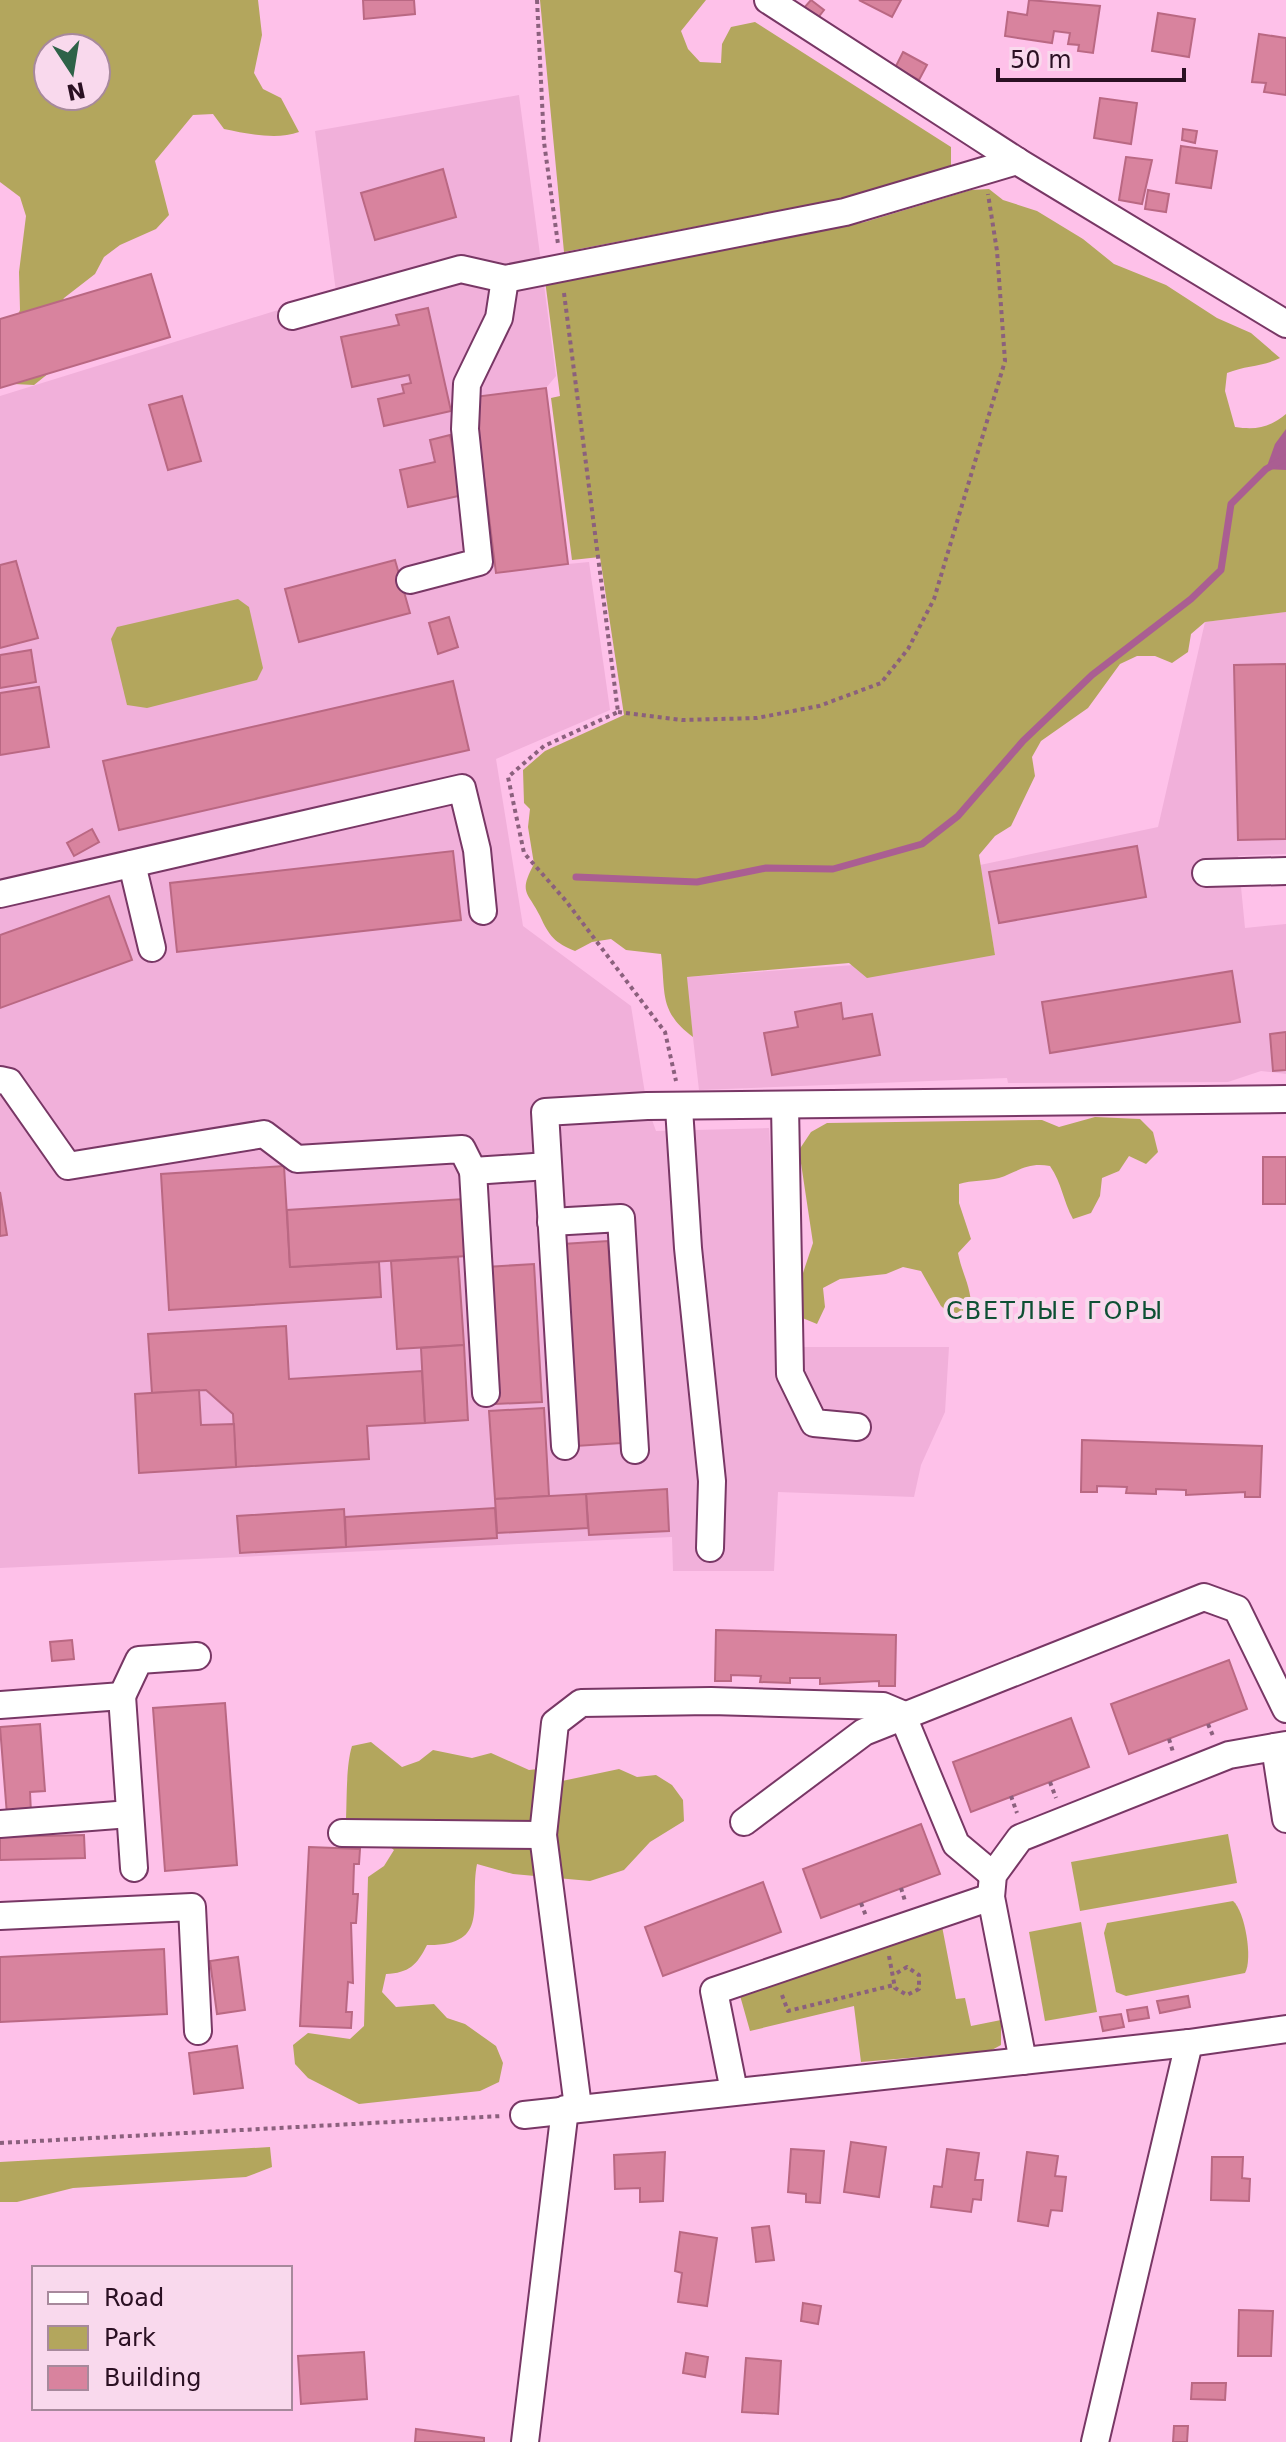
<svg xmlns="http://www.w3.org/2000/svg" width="1286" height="2442" font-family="'DejaVu Sans',sans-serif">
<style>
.built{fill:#f1b0da}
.green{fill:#b3a65d;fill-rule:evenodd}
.water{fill:#aa5e92}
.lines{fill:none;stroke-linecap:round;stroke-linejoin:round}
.stream{stroke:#aa5e92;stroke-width:7}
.building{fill:#d8839e;stroke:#ba6883;stroke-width:2}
.minor-casing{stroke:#783765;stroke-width:30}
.path{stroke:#8b607d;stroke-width:4;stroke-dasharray:4 4;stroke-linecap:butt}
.minor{stroke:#fff;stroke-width:26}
.labels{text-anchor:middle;stroke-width:8;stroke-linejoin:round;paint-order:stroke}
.quarter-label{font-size:24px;letter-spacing:2px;fill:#0e5034;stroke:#f9d9ed}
</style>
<rect width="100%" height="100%" fill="#fec1e9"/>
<g class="built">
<polygon points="519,95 556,376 546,388 568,564 589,562 610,710 496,759 523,926 631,1006 647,1106 656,1131 769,1128 780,1347 949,1347 945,1412 921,1465 914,1497 778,1492 774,1571 673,1571 672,1537 0,1568 0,396 336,292 315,131"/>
<polygon points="1286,612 1286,854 1238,856 1245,928 1286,924 1286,1074 1261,1071 1228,1082 1008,1083 1007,1078 699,1090 686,977 995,955 980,865 1158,827 1205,622"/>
</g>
<g class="green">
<path d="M0,0h258l4,35 -8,38 9,16 18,9 18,34c-22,8 -51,2 -75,-3l-11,-15 -20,1 -38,46 14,54 -13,14 -36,16 -16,12 -9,17 -31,24 -10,17 -5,58 -15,12 -20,-1 -2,-56 8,-18 -1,-38 7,-56 -6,-19 -20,-15zM48,48h48v48h-48z"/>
<polygon points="540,0 706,0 681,31 688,49 700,62 721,63 722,44 731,27 755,22 951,147 951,165 936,175 870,193 564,252"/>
<path d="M989,189l14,11 34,11 46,28 31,25 52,21 51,33 34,15 29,25c-18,9 -34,7 -53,15l-2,18 10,36c21,3 34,1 51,-13v198l-81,10 -14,12 -3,18 -16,11 -17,-7h-18l-17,8 -32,44 -47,33 -9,16 3,19 -24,50 -16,10 -16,19 16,100 -128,23 -18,-15 -162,14 6,60c-35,-26 -27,-45 -32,-83l-35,-4 -15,-11 -19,3 -17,9c-20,-8 -26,-15 -35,-35 -12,-25 -22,-22 -6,-52l-6,-37 2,-18 -6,-6 -1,-33 22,-19 79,-36 -24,-158 -28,3 -21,-162 9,-2 -15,-116 320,-58 106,-32z"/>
<polygon points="238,599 249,607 263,668 257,680 147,708 127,705 111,639 117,627"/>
<path d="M1095,1117l45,2 13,13 5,20 -12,12 -17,-8 -10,15 -17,7 -2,18 -9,17 -18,6c-10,-18 -11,-36 -23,-53 -22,-4 -31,5 -51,12 -13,3 -27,2 -40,6v19l12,36 -13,14c4,21 14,35 13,56l-15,10 -15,-13 -20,-35 -18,-4 -17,7 -46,5 -17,9 2,19 -8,17 -17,-7 1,-38 12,-36 -14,-93 12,-18 16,-9 215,-3 17,7z"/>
<path d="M371,1742l31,25 17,-6 14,-11 39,8 19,-5 38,17 18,-2 15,13 57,-12 18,8 19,-2 16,10 11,15 1,21 -34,21 -26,28 -34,11 -77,-7 -36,-10c-8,41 14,82 -50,81 -10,20 -18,28 -41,29l-4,18 14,15 38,-3 13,14 18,6 31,22 7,17 -4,19 -19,9 -121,13 -51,-26 -13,-14 -2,-19 15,-12 42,6 14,-13 4,-149 16,-11 10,-16 -30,-23 -18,-7c1,-22 0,-55 6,-74z"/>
<polygon points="1228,1834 1237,1883 1080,1911 1071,1862"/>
<path d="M1233,1901c12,10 20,58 12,72l-119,23 -10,-4 -12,-59 3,-10z"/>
<polygon points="941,1921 956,1999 965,1998 971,2026 1001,2020 1001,2045 990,2051 861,2062 854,2006 750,2031 739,1992"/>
<polygon points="1081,1922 1097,2012 1045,2021 1029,1932"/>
<polygon points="270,2147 272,2167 246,2177 73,2188 17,2202 0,2202 0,2162"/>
</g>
<polygon class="water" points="1286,429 1286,470 1266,469 1275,444"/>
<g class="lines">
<polyline class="stream" points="576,877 697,882 766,868 833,869 922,844 958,816 1023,741 1092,675 1191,599 1221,570 1231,504 1266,469 1286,458"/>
</g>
<g class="building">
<polygon points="363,0 414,0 415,14 364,19"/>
<polygon points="811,0 824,10 817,19 803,9"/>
<polygon points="859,0 901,0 892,17"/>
<polygon points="1029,0 1100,6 1093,53 1078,51 1079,45 1068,44 1070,33 1054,31 1052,43 1005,36 1008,12 1027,15"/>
<polygon points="1158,13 1195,19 1189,57 1152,51"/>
<polygon points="1259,34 1286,38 1286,95 1264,92 1266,83 1252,82"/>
<polygon points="903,52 927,65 919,80 895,68"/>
<polygon points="1100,98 1137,103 1131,144 1094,138"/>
<polygon points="1183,129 1197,131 1195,143 1182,140"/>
<polygon points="1181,146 1217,151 1211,188 1176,183"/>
<polygon points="1126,157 1152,160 1142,204 1119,200"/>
<polygon points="443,169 456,217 375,240 361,193"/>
<polygon points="1148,190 1169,194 1166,212 1145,209"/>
<polygon points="151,274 170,337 0,388 0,319"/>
<polygon points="428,308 451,411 384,426 378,399 404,393 402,385 411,383 409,375 352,387 341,337 399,325 396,315"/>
<polygon points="546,388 568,564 496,573 474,397"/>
<polygon points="182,396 201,461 168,470 149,405"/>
<polygon points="450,435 463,495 408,507 400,470 435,462 430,440"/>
<polygon points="395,560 410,613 299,642 285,589"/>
<polygon points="16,561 38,638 0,648 0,565"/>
<polygon points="449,617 458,647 438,654 429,623"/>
<polygon points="31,650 36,682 0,688 0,655"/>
<polygon points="1286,664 1286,839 1238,840 1234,665"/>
<polygon points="453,681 469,750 119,830 103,761"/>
<polygon points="39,687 49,747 0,755 0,693"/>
<polygon points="92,829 99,842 74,856 67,843"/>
<polygon points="1137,846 1146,897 999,923 989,872"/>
<polygon points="453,851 461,920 177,952 170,883"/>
<polygon points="109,896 132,960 0,1008 0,935"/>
<polygon points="1232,971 1240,1022 1050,1053 1042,1002"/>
<polygon points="841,1003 843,1019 872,1014 880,1055 772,1075 764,1033 798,1027 795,1012"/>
<polygon points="1286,1032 1286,1070 1273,1071 1270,1034"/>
<rect x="1263" y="1157" width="23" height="47"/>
<polygon points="284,1166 290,1267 379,1262 381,1297 169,1310 161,1174"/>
<polygon points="0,1192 7,1235 0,1236"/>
<polygon points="464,1199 467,1256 290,1267 287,1210"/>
<polygon points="608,1241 621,1443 576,1446 563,1244"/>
<polygon points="458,1257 464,1345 397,1349 391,1261"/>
<polygon points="534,1264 542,1402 495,1404 486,1267"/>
<polygon points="286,1326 289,1379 422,1371 425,1423 367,1426 369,1459 236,1467 233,1414 206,1390 152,1393 148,1334"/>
<polygon points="464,1345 468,1420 425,1423 421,1348"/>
<polygon points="199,1390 201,1425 234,1424 236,1467 139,1473 135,1394"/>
<polygon points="544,1408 549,1496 495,1499 489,1411"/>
<polygon points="1082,1440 1262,1446 1260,1497 1245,1497 1245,1492 1186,1495 1186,1490 1156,1489 1156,1494 1126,1493 1127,1487 1097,1486 1097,1492 1081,1492"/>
<polygon points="667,1489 669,1531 589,1535 586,1494"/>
<polygon points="586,1494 588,1528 497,1533 495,1499"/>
<polygon points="495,1508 497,1538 346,1547 345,1517"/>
<polygon points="344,1509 346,1547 240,1553 237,1516"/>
<polygon points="716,1630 896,1635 895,1686 879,1686 879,1681 820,1684 820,1678 790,1678 790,1683 760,1682 761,1676 731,1675 731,1681 715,1681"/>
<polygon points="72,1640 74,1659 52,1661 50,1642"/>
<polygon points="1229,1660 1247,1709 1129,1754 1111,1704"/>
<polygon points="225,1703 237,1865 165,1871 153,1708"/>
<polygon points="1071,1718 1089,1767 971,1812 953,1762"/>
<polygon points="40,1724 45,1791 30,1792 31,1813 7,1815 0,1727"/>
<polygon points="921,1824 940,1874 821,1918 803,1869"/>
<polygon points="84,1835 85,1858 0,1860 0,1837"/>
<polygon points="309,1847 360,1849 359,1864 354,1864 353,1894 358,1894 356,1923 351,1923 353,1983 348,1982 346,2012 352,2012 351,2028 300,2026"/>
<polygon points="763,1882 781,1932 663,1976 645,1927"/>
<polygon points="164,1949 167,2014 0,2022 0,1957"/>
<polygon points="238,1957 245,2010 217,2014 210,1961"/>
<polygon points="1188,1996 1190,2007 1160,2013 1157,2001"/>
<polygon points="1147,2007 1149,2018 1129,2021 1127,2010"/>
<polygon points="1121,2014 1124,2027 1103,2031 1100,2017"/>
<polygon points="237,2046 243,2088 194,2094 189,2053"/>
<polygon points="851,2142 886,2147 879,2197 844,2192"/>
<polygon points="791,2149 824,2151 820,2203 806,2202 806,2194 788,2192"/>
<polygon points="947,2149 979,2153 975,2180 983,2180 981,2200 973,2199 971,2212 931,2207 934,2186 942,2187"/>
<polygon points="665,2152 663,2201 640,2202 640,2188 615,2189 614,2155"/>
<polygon points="1027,2152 1058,2156 1055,2176 1066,2177 1062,2211 1051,2210 1048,2226 1018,2221"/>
<polygon points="1212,2157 1243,2157 1242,2178 1250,2179 1249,2201 1211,2200"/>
<polygon points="769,2226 774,2260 756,2262 752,2228"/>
<polygon points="680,2232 717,2238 707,2306 678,2302 682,2273 675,2271"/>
<polygon points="803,2303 821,2306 818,2324 801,2321"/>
<polygon points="1239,2310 1273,2311 1271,2356 1238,2356"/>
<polygon points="364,2352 367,2399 301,2404 298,2356"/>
<polygon points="686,2353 708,2357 705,2377 683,2373"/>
<polygon points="746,2358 781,2361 778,2414 742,2412"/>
<polygon points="1192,2383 1226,2383 1225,2400 1191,2399"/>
<polygon points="1174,2426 1188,2426 1187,2442 1173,2442"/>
<polygon points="416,2429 484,2438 484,2442 415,2442"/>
</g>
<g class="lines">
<g class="minor-casing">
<g id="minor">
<polyline points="768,0 1017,161 1286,324"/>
<polyline points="292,316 461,269 505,279 845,212 1017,161"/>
<polyline points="410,580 479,562 465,429 467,384 499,318 505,279"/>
<polyline points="132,864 152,948"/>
<polyline points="1206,873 1286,871"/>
<polyline points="0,894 462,788 477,850 483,911"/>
<polyline points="0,1080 9,1082 68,1166 264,1134 297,1159 462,1149 473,1171 548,1166"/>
<polyline points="785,1106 790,1374 814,1423 857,1427"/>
<polyline points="679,1108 688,1248 712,1481 710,1548"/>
<polyline points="473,1171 486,1393"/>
<polyline points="551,1222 621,1218 635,1450"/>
<polyline points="565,1446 545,1112 647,1106 1286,1099"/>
<polyline points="122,1696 139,1660 197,1656"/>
<polyline points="0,1705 122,1696 134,1868"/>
<polyline points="1275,1747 1286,1819"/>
<polyline points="744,1822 864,1732 1204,1597 1237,1609 1286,1709"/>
<polyline points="0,1824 130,1814"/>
<polyline points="342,1833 543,1835"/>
<polyline points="0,1916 192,1907 198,2031"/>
<polyline points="1023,2061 991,1897 993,1875 1020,1838 1229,1755 1286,1745"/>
<polyline points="734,2091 714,1991 991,1897"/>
<polyline points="578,2107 543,1835 555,1723 581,1703 711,1701 883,1706 902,1714 956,1844 993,1875"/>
<polyline points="524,2115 1189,2043 1286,2029"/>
<polyline points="525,2442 565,2109"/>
<polyline points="1095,2442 1189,2043"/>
</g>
</g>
<g class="path">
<polyline points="537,0 544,142 558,244"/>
<polyline points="564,293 618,712 544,746 508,777 524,853 566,901 665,1032 676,1081"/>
<polyline points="618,712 682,720 757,718 819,706 881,683 908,649 934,599 1005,361 997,251 988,194"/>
<polyline points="1208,1724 1213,1736"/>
<polyline points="1169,1739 1173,1752"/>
<polyline points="1050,1782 1056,1798"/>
<polyline points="1011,1796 1017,1813"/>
<polyline points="901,1888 905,1901"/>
<polyline points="861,1903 866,1916"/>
<polyline points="889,1956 895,1988 907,1995 919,1989 919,1975 907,1967 895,1974"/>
<polyline points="782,1995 788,2011 894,1985"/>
<polyline points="0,2143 502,2116"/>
</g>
<use href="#minor" class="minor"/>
</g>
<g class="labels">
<g class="quarter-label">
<text x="1055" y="1319">СВЕТЛЫЕ ГОРЫ</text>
</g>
</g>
<rect x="32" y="2266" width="260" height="144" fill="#f9d9ed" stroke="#a7899c" stroke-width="2"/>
<rect x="48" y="2292" width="40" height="12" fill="#ffffff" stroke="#a7899c" stroke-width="2"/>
<text x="104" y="2306" font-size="24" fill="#2b1023">Road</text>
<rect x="48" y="2326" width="40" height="24" fill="#b3a65d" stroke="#a7899c" stroke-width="2"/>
<text x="104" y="2346" font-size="24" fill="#2b1023">Park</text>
<rect x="48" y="2366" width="40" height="24" fill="#d8839e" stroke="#a7899c" stroke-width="2"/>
<text x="104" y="2386" font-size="24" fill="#2b1023">Building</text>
<g transform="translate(72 72) rotate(168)"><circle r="38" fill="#f9d9ed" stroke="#a7899c" stroke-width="2"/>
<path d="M0-6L14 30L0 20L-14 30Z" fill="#2e6248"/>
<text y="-12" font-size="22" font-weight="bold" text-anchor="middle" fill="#2b1023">N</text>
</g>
<path d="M998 68v12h186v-12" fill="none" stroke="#2b1023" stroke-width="4"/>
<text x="1010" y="68" font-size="24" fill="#2b1023" stroke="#f9d9ed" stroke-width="6" paint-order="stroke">50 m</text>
</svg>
